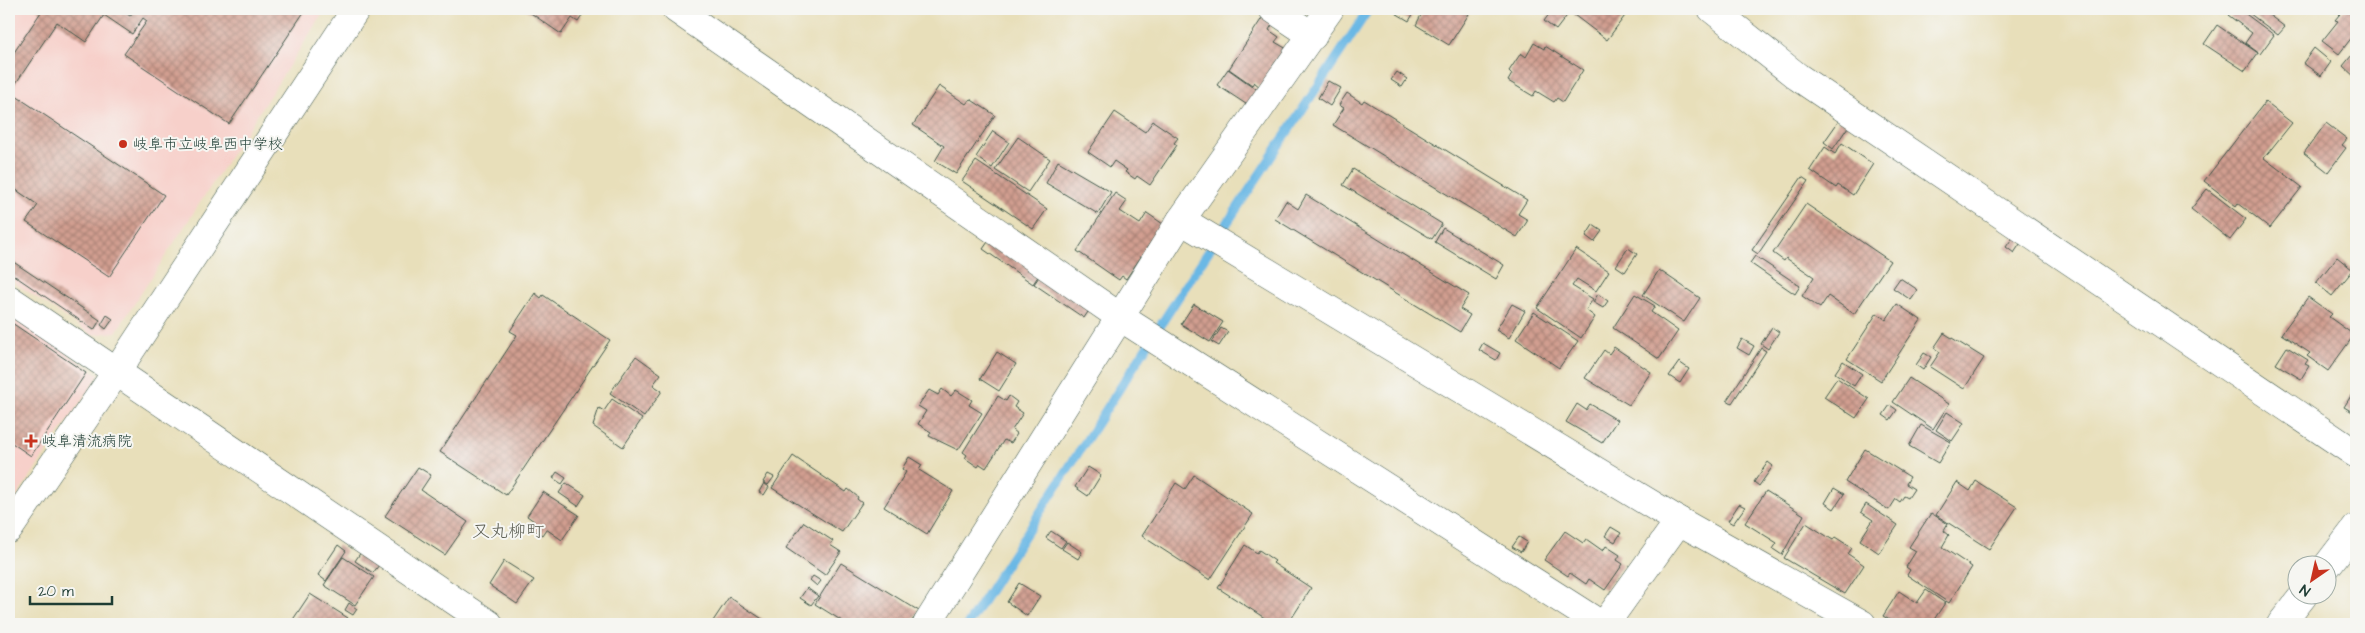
<svg xmlns="http://www.w3.org/2000/svg" width="2365" height="633" font-family="'Architects Daughter','Klee One',sans-serif">
<style>
.built{fill:#f7d0ca}
.lines{fill:none;stroke-linecap:round;stroke-linejoin:round}
.stream{stroke:#6bb8e5;stroke-width:9}
.building{fill:url(#building-cross-hatch)}
.minor-casing{stroke:#3d5548;stroke-width:29}
.minor{stroke:#fff;stroke-width:28}
.poi-dot{fill:#c8321e;stroke:#f6f6f2;stroke-width:2}
.labels{text-anchor:middle;stroke-width:4;stroke-linejoin:round;paint-order:stroke}
.poi-label{font-size:15px;fill:#1f3d34;stroke:#f6f6f2;text-anchor:start}
.quarter-label{font-size:18px;fill:#5d5f54;stroke:#f6f6f2}
</style>
<defs>
<pattern id="building-cross-hatch" width="8" height="8" patternUnits="userSpaceOnUse" patternTransform="scale(1.25)"><rect width="8" height="8" fill="#d19e90"/><path d="M0 0l8 8M0 8l8-8" fill="none" stroke="#a98276"/></pattern>
</defs>
<rect width="100%" height="100%" fill="#f6f6f2"/>
<filter id="ink" filterUnits="userSpaceOnUse"><feTurbulence type="fractalNoise" baseFrequency=".02" numOctaves="2"/><feDisplacementMap in="SourceGraphic" scale="10" xChannelSelector="R" yChannelSelector="G"/><feConvolveMatrix kernelMatrix="1 2 1 2 8 2 1 2 1" color-interpolation-filters="sRGB"/></filter>
<filter id="wash" filterUnits="userSpaceOnUse"><feTurbulence type="fractalNoise" baseFrequency=".0096" numOctaves="4" result="noise"/><feDisplacementMap in="SourceGraphic" scale="20" xChannelSelector="R" yChannelSelector="G"/><feGaussianBlur stdDeviation="1.12" result="paint"/><feColorMatrix in="noise" values="0 0 0 0 0 0 0 0 0 0 0 0 0 0 0 0 0 1.4 0 .05"/><feComposite in="paint" operator="in"/></filter>
<g filter="url(#wash)">
<rect width="100%" height="100%" fill="#e8dfba"/>
<g class="built">
<polygon points="9,9 326,9 116,332 92,335 9,279"/>
<polygon points="9,313 99,375 9,508"/>
</g>
<g class="lines">
<polyline class="stream" points="968,624 1185,287 1369,9"/>
</g>
<g id="blocks">
<g class="building">
<polygon points="36,9 119,9 130,16 135,9 306,9 229,124 124,54 147,21 143,18 132,34 104,15 86,42 57,22 10,92 164,195 109,277 26,222 38,205 9,185 9,60 41,12"/>
<polygon points="525,9 577,9 576,11 582,16 578,22 572,18 561,34"/>
<polygon points="1389,9 1461,9 1469,14 1449,45 1416,25 1421,15 1415,11 1409,21"/>
<polygon points="1553,9 1563,9 1569,13 1556,30 1544,21"/>
<polygon points="1579,9 1630,9 1607,40 1574,15"/>
<polygon points="2233,9 2239,9 2274,35 2260,54 2245,43 2252,33 2228,15"/>
<polygon points="2246,9 2261,9 2285,27 2278,35 2245,10"/>
<polygon points="2344,9 2356,9 2356,32 2339,54 2322,41 2338,21 2335,20"/>
<polygon points="1266,12 1276,18 1269,30 1279,37 1275,42 1287,49 1261,88 1254,82 1252,85 1229,69"/>
<polygon points="2217,25 2258,53 2245,71 2204,44"/>
<polygon points="1534,43 1544,49 1545,46 1583,70 1563,102 1557,98 1554,102 1536,91 1533,96 1508,81 1512,74 1509,71 1521,53 1526,57"/>
<polygon points="2314,48 2331,62 2321,76 2303,63"/>
<polygon points="2356,50 2356,78 2343,66"/>
<polygon points="1228,69 1259,91 1249,106 1217,85"/>
<polygon points="1397,72 1407,79 1402,87 1391,80"/>
<polygon points="1328,81 1341,88 1330,106 1318,98"/>
<polygon points="939,86 966,104 970,99 995,115 956,174 935,161 944,146 913,125"/>
<polygon points="1347,93 1362,103 1364,100 1527,200 1518,214 1528,220 1517,237 1333,125 1344,108 1339,105"/>
<polygon points="2265,102 2292,123 2264,158 2302,187 2270,228 2238,203 2236,206 2204,181"/>
<polygon points="1115,112 1145,132 1153,121 1178,138 1174,143 1177,145 1150,185 1137,176 1135,179 1125,172 1127,170 1114,161 1110,167 1088,152"/>
<polygon points="1843,115 1852,121 1833,149 1824,142"/>
<polygon points="2326,123 2347,139 2342,145 2346,148 2328,172 2304,153"/>
<polygon points="993,131 1009,142 992,168 976,157"/>
<polygon points="1018,137 1050,159 1028,192 995,170"/>
<polygon points="1842,143 1873,164 1853,195 1838,185 1836,188 1810,170 1825,147 1835,154"/>
<polygon points="976,161 1047,209 1033,229 962,181"/>
<polygon points="1058,161 1111,192 1098,214 1046,183"/>
<polygon points="1353,169 1442,224 1432,239 1343,185"/>
<polygon points="1802,177 1808,181 1758,254 1752,250"/>
<polygon points="2207,189 2246,219 2230,240 2191,209"/>
<polygon points="1115,193 1127,201 1120,211 1140,224 1147,213 1163,224 1126,279 1122,276 1119,280 1077,251"/>
<polygon points="1306,195 1469,295 1460,309 1470,315 1460,332 1275,219 1286,201 1298,209"/>
<polygon points="1806,204 1890,261 1854,314 1828,296 1820,308 1802,296 1814,277 1786,258 1784,261 1773,253"/>
<polygon points="1593,225 1602,231 1594,242 1586,236"/>
<polygon points="1443,228 1504,265 1496,279 1435,242"/>
<polygon points="997,229 1047,263 1033,284 983,249"/>
<polygon points="2018,230 2026,235 2014,253 2006,247"/>
<polygon points="1628,248 1637,254 1625,272 1616,266"/>
<polygon points="1576,249 1609,271 1596,291 1577,279 1572,286 1593,299 1586,310 1595,317 1581,338 1537,308"/>
<polygon points="1755,256 1800,286 1795,294 1750,263"/>
<polygon points="2337,257 2353,270 2332,296 2316,283"/>
<polygon points="9,259 100,320 94,330 9,272"/>
<polygon points="1048,264 1097,298 1084,318 1034,284"/>
<polygon points="1659,270 1700,298 1684,322 1643,295"/>
<polygon points="1900,278 1918,290 1911,300 1893,288"/>
<polygon points="535,293 541,298 543,295 610,340 506,495 440,452 517,335 510,331"/>
<polygon points="1598,294 1608,301 1603,308 1593,302"/>
<polygon points="1635,294 1655,306 1651,312 1678,331 1659,359 1613,328"/>
<polygon points="2308,297 2332,314 2329,317 2354,335 2328,371 2307,356 2310,353 2281,334"/>
<polygon points="1194,304 1223,322 1210,342 1181,324"/>
<polygon points="1512,304 1525,311 1509,338 1496,330"/>
<polygon points="1897,304 1921,320 1881,381 1847,359 1877,313 1886,320"/>
<polygon points="1534,312 1578,341 1559,368 1516,339"/>
<polygon points="107,315 113,319 106,329 101,325"/>
<polygon points="9,321 86,373 31,456 9,441"/>
<polygon points="1772,327 1779,332 1768,349 1761,344"/>
<polygon points="1221,328 1228,332 1219,346 1212,342"/>
<polygon points="1944,333 1984,358 1964,389 1930,367 1940,352 1934,348"/>
<polygon points="1742,339 1754,346 1749,355 1737,348"/>
<polygon points="1483,343 1500,353 1496,360 1479,350"/>
<polygon points="1614,347 1651,372 1629,405 1585,378 1604,350 1609,354"/>
<polygon points="2287,347 2308,360 2305,364 2309,366 2301,379 2276,364"/>
<polygon points="1761,348 1766,351 1732,403 1727,400"/>
<polygon points="997,352 1016,364 999,391 980,379"/>
<polygon points="1924,353 1931,357 1923,370 1916,365"/>
<polygon points="636,356 661,374 653,385 662,391 644,417 610,393"/>
<polygon points="1843,361 1862,374 1854,386 1835,373"/>
<polygon points="1679,362 1689,369 1680,383 1669,376"/>
<polygon points="1837,378 1869,399 1856,418 1824,397"/>
<polygon points="1909,378 1949,404 1933,429 1893,402"/>
<polygon points="2356,388 2356,414 2344,407"/>
<polygon points="942,389 951,396 956,390 972,400 969,405 982,413 958,450 929,436 931,432 918,424 926,411 918,406 929,390 938,395"/>
<polygon points="998,396 1006,401 1009,396 1017,402 1014,407 1023,413 1012,430 1017,434 1011,443 1004,440 986,468 980,464 978,467 965,458 967,455 963,452"/>
<polygon points="612,399 642,419 623,447 593,426 599,408 604,411"/>
<polygon points="1577,404 1586,410 1590,404 1617,420 1602,443 1566,422"/>
<polygon points="1890,405 1897,410 1890,420 1883,415"/>
<polygon points="1947,412 1964,423 1952,441 1936,430"/>
<polygon points="1921,425 1951,442 1938,463 1909,446"/>
<polygon points="1865,449 1910,477 1906,484 1914,489 1908,498 1904,496 1900,502 1896,499 1889,510 1845,482"/>
<polygon points="793,456 846,492 848,489 858,497 857,499 862,503 842,532 772,488"/>
<polygon points="909,457 922,465 919,470 953,491 927,534 884,507 906,472 902,469"/>
<polygon points="1768,462 1773,466 1759,486 1754,482"/>
<polygon points="418,467 431,475 421,490 468,522 445,555 385,516"/>
<polygon points="1088,467 1101,475 1088,496 1075,487"/>
<polygon points="557,472 566,478 562,484 553,478"/>
<polygon points="768,474 774,477 768,485 763,482"/>
<polygon points="1194,475 1253,514 1210,580 1142,536 1176,483 1185,489"/>
<polygon points="1976,481 2017,507 1989,549 1936,515 1957,482 1970,491"/>
<polygon points="566,483 585,495 578,506 559,493"/>
<polygon points="764,483 769,487 764,495 759,492"/>
<polygon points="1834,488 1844,494 1834,509 1825,503"/>
<polygon points="1766,491 1804,515 1782,555 1773,549 1777,543 1745,523"/>
<polygon points="543,492 579,515 562,540 546,529 542,535 530,527 534,521 527,516"/>
<polygon points="1739,504 1745,507 1733,524 1728,521"/>
<polygon points="1866,504 1898,525 1879,553 1860,540 1873,520 1861,512"/>
<polygon points="1931,513 1948,524 1944,531 1949,535 1942,547 1972,567 1949,603 1907,575 1910,570 1906,567 1916,551 1909,547"/>
<polygon points="804,522 833,541 830,545 841,552 825,575 786,548"/>
<polygon points="1806,523 1833,540 1835,537 1852,548 1848,554 1864,565 1845,594 1784,558"/>
<polygon points="1611,527 1621,533 1615,542 1605,536"/>
<polygon points="1051,531 1066,541 1061,548 1046,538"/>
<polygon points="1565,531 1583,543 1586,539 1603,551 1606,546 1620,555 1617,560 1623,564 1605,590 1589,579 1586,584 1570,573 1568,576 1544,560"/>
<polygon points="1519,537 1527,542 1521,552 1512,547"/>
<polygon points="1067,542 1082,552 1078,559 1062,549"/>
<polygon points="338,545 346,551 326,581 318,575"/>
<polygon points="1245,545 1257,553 1259,550 1275,561 1273,563 1311,588 1288,624 1274,624 1218,588"/>
<polygon points="363,549 382,561 373,573 355,561"/>
<polygon points="343,557 374,577 355,605 324,585"/>
<polygon points="504,561 534,580 517,604 489,585"/>
<polygon points="841,563 919,611 910,624 847,624 815,604"/>
<polygon points="813,576 821,581 817,586 810,580"/>
<polygon points="1019,583 1040,596 1027,616 1007,602"/>
<polygon points="807,588 818,596 811,605 800,598"/>
<polygon points="1926,590 1945,603 1931,624 1896,624 1883,616 1899,591 1917,603"/>
<polygon points="310,594 348,618 344,624 290,624"/>
<polygon points="729,597 770,624 711,624"/>
<polygon points="349,603 357,609 353,615 345,610"/>
</g>
</g>
</g>
<g filter="url(#ink)">
<use href="#blocks" fill-opacity="0" stroke="#3d5548" stroke-width="1"/>
<g class="lines">
<g class="minor-casing">
<g id="minor">
<polyline points="676,9 1120,317 1600,624"/>
<polyline points="1273,9 1313,36"/>
<polyline points="1712,9 1798,77 2356,454"/>
<polyline points="1181,220 1679,521 1862,624"/>
<polyline points="9,299 489,624"/>
<polyline points="9,529 117,371 356,9"/>
<polyline points="2327,566 2356,528"/>
<polyline points="927,624 1181,220 1330,9"/>
<polyline points="1605,624 1679,521"/>
<polyline points="2281,624 2303,596"/>
</g>
</g>
<use href="#minor" class="minor"/>
</g>
</g>
<g class="poi-dot">
<circle cx="123" cy="144" r="5"/>
<path d="M28.5 433.5h5v5h5v5h-5v5h-5v-5h-5v-5h5z"/>
</g>
<g class="labels">
<g class="poi-label">
<text x="133" y="149">岐阜市立岐阜西中学校</text>
<text x="42" y="446">岐阜清流病院</text>
</g>
<g class="quarter-label">
<text x="508" y="537">又丸柳町</text>
</g>
</g>
<rect width="2365" height="633" fill="none" stroke="#f6f6f2" stroke-width="30"/>
<g transform="translate(2312 580) rotate(214)"><circle r="24" fill="#f6f6f2" stroke="#a0aca6"/>
<path d="M0-4L9 19L0 12L-9 19Z" fill="#c8321e"/>
<text y="-8" font-size="14" font-weight="bold" text-anchor="middle" fill="#1f3d34">N</text>
</g>
<path d="M30 596v8h82v-8" fill="none" stroke="#1f3d34" stroke-width="2.5"/>
<text x="38" y="596" font-size="15" fill="#1f3d34" stroke="#f6f6f2" stroke-width="4" paint-order="stroke">20 m</text>
</svg>
